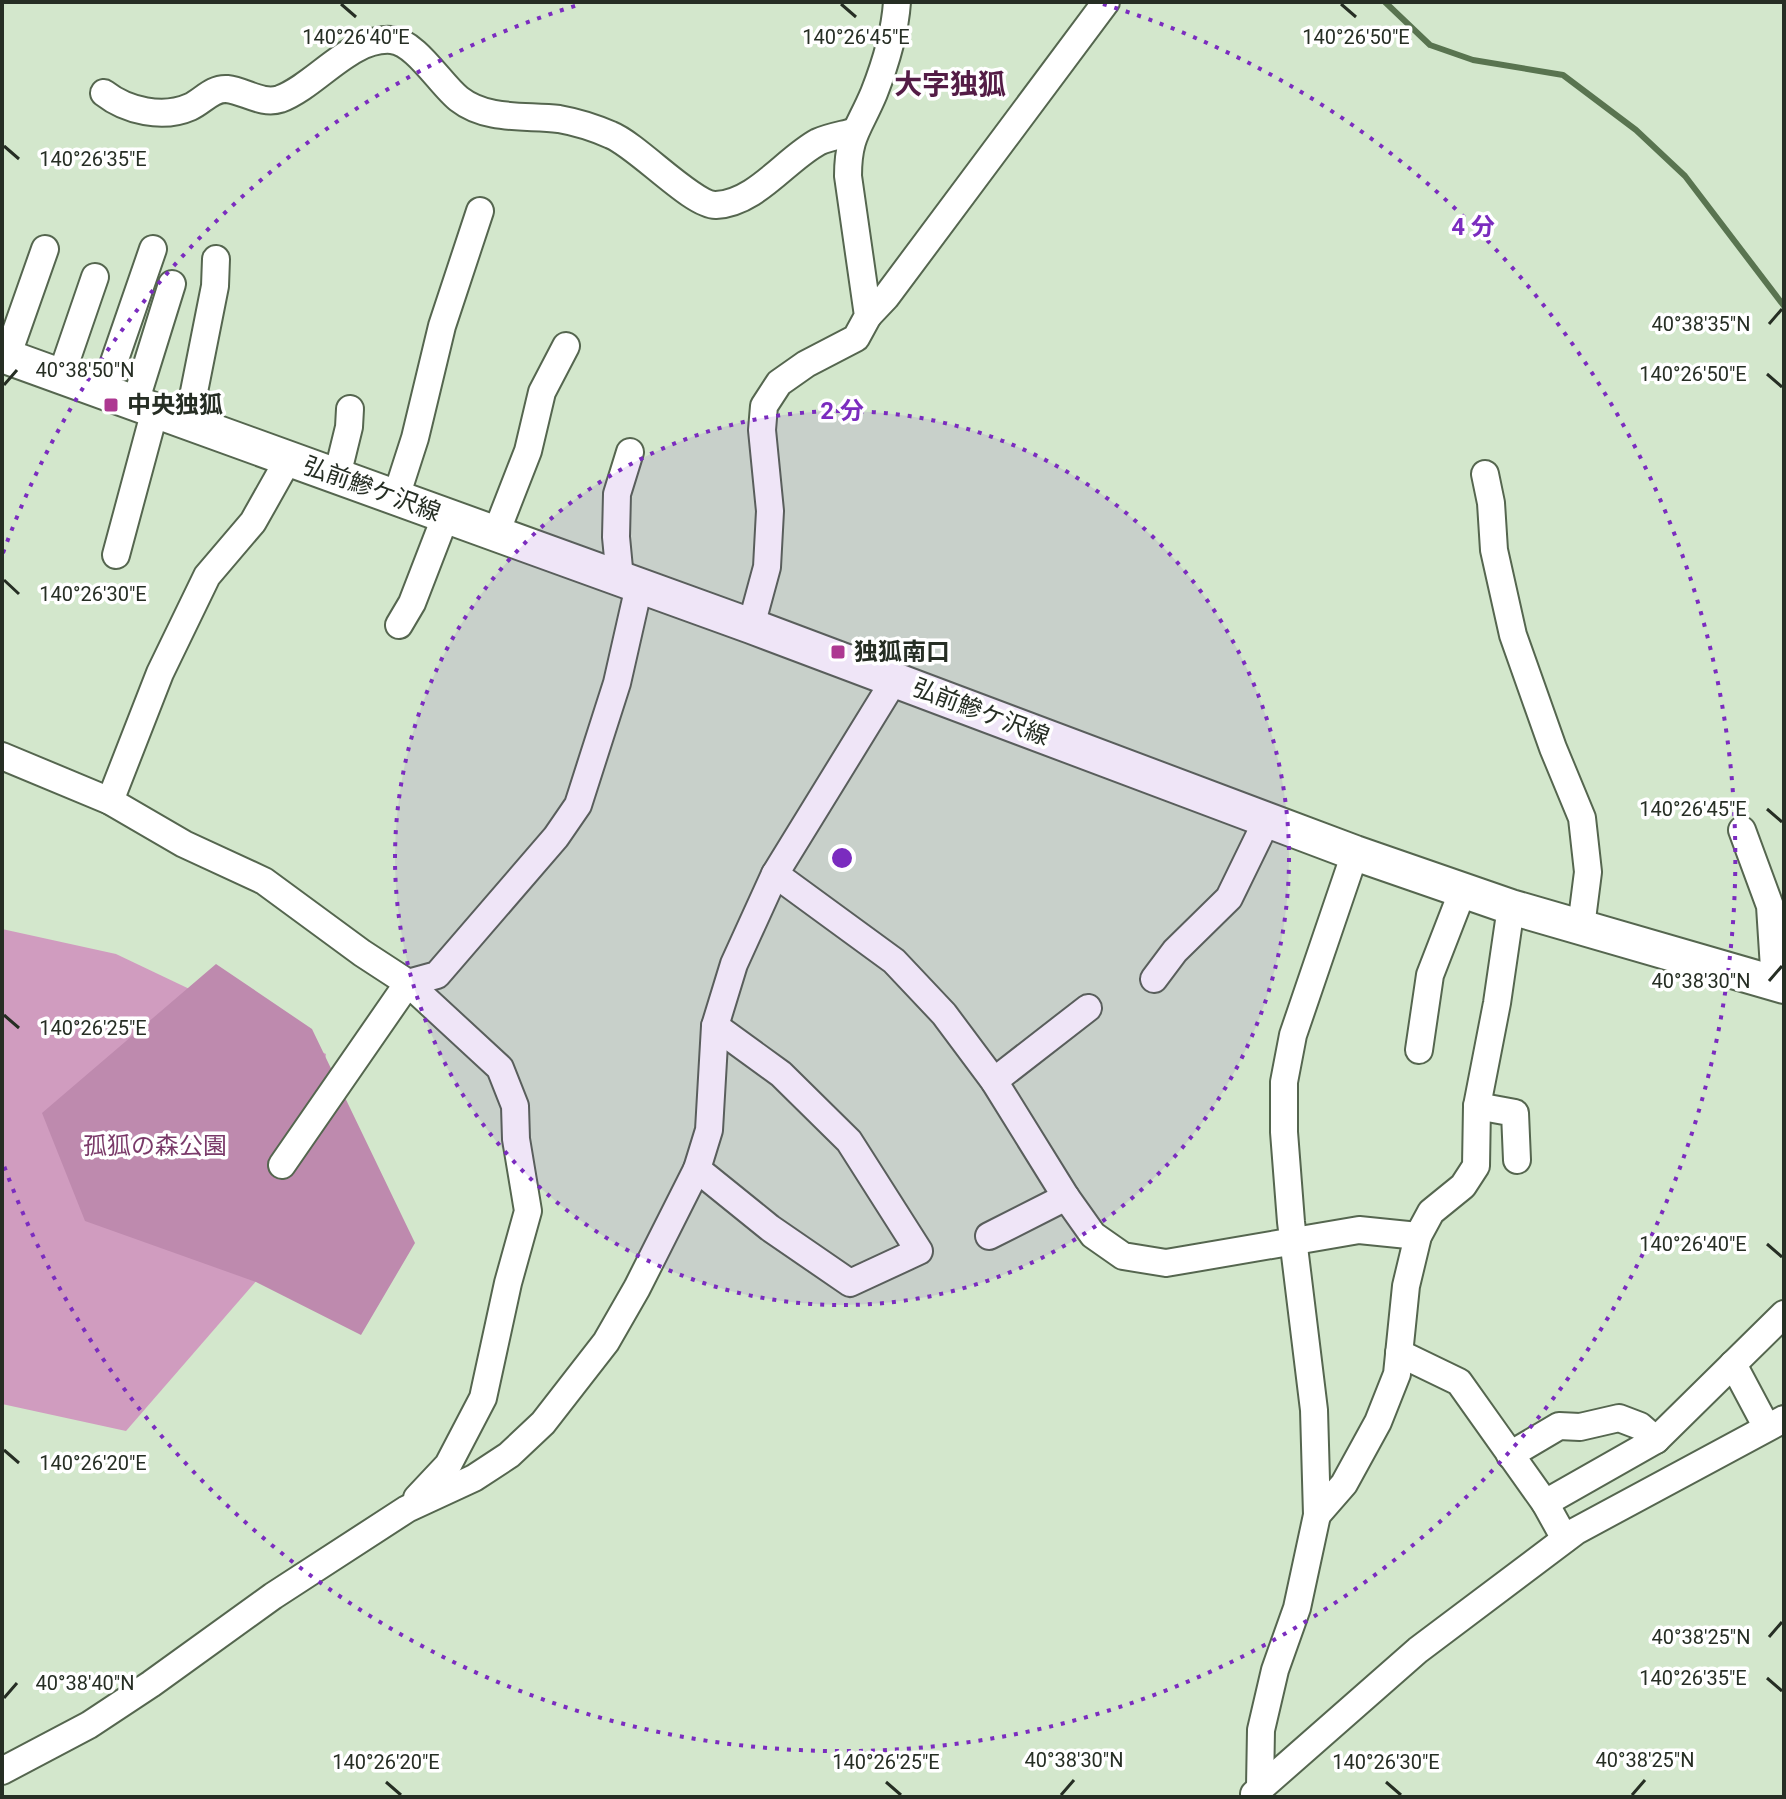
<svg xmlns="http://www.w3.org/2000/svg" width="1786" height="1799" font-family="Roboto,'Noto Sans JP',sans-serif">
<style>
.green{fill:#d09cbf}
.forest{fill:#be8aae}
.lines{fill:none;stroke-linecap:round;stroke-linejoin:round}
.stream{stroke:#597450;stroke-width:6}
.minor-casing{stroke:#55664f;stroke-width:30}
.major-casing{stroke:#55664f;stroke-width:38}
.minor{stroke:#fff;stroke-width:26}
.major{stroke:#fff;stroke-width:34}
.ticks{fill:none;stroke:#262e24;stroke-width:3}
.ring{fill:none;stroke:#7b2cbf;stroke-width:4;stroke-dasharray:4 8}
.poi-dot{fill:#ad3891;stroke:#fff;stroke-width:3}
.labels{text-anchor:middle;stroke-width:7;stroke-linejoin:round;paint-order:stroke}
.poi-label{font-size:24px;font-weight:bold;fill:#262e24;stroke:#fff;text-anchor:start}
.street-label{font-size:24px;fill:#262e24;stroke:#fff}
.park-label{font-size:24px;fill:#7a3a69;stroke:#fff}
.quarter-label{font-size:28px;font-weight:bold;fill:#541c46;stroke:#fff}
.ticks-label{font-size:20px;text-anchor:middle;fill:#262e24;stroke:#fff;stroke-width:7;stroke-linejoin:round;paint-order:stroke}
.centre{fill:#7b2cbf;stroke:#fff;stroke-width:4}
.ring-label{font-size:24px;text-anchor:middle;font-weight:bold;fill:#7b2cbf;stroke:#fff;stroke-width:7;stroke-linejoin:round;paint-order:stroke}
</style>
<rect width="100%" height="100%" fill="#d3e7cc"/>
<polygon class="green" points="2,929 116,954 326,1054 297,1234 126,1431 2,1404"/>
<polygon class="forest" points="216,964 312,1029 415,1243 361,1335 256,1282 85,1221 42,1113"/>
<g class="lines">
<polyline class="stream" points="1385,2 1430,45 1473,60 1563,75 1636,130 1685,176 1784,306"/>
<g class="minor-casing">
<g id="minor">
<path d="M104,93c23,18 59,26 86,14 13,-6 22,-19 37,-18 18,2 35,16 53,10 37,-14 70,-62 111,-59 25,2 49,44 68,59 28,22 67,16 100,20 17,3 36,9 52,16 27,11 82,71 105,70 40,-2 69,-45 102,-63 11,-5 24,-7 35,-10"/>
<polyline points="868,316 886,297 1106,2"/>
<polyline points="7,357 45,249"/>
<polyline points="61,376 95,277"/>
<polyline points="104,391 153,249"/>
<polyline points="135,403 172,284"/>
<polyline points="188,422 215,286 216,259"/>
<polyline points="1485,474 1491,503 1494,550 1513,635 1553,748 1582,818 1588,872 1581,927"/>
<polyline points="337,476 349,427 350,409"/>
<polyline points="396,497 415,438 442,326 480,211"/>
<polyline points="496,533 528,451 542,392 566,346"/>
<polyline points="116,555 155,410"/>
<polyline points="620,579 616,537 617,494 630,452"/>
<polyline points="399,625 412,603 446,515"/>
<path d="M751,626l16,-59 3,-56 -8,-81 2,-24 15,-23 27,-19 50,-26 12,-22 -20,-140c0,-41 11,-47 26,-83 11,-28 21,-61 23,-91"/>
<polyline points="2,756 110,801 184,844 264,881 362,953 408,983 500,1068 515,1106 516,1139 528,1211 508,1283 483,1398 448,1465 417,1498"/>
<polyline points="110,801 160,673 207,576 253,522 289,458"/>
<polyline points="1742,830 1770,906 1775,984"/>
<polyline points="775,874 894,961 944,1014 994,1081 1066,1197 1093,1235 1123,1256 1166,1263 1359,1230 1418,1236"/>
<polyline points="1154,979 1175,951 1229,898 1267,820"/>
<polyline points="1419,1050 1430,975 1463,890"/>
<polyline points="994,1081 1088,1008"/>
<polyline points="1477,1106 1515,1113 1517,1160"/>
<polyline points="282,1165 408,983 437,975 556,837 578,805 617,683 639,586"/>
<polyline points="697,1169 770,1228 850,1283 919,1251 849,1141 781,1074 715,1026"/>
<polyline points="989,1236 1066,1197"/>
<polyline points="1399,1353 1459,1382 1545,1503 1565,1539"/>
<polyline points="1733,1364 1766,1426"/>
<polyline points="1510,1455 1559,1426 1580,1427 1619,1418 1640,1426 1656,1440"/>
<polyline points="1545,1503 1656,1440 1784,1314"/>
<polyline points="1317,1515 1344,1484 1378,1422 1397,1374 1406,1286 1418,1236 1431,1212 1463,1186 1476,1166 1477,1106 1497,1003 1511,907"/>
<polyline points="2,1771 89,1725 151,1684 273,1596 407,1509 474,1478 509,1455 543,1423 606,1342 637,1288 697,1169 709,1130 715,1026 734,964 775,874 895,679"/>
<polyline points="1260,1787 1261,1730 1275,1670 1297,1608 1317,1515 1314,1410 1291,1222 1284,1132 1284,1082 1293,1035 1355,853"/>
<polyline points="1254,1794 1418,1650 1576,1531 1784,1419"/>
</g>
</g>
<g class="major-casing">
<polyline id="major" points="2,355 751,626 1355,853 1511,907 1784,986"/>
</g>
<use href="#minor" class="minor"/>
<use href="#major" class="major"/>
</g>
<path class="ticks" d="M341,4l15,13M841,4l15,13M1341,4l15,13M4,146l15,13M1769,324l13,-15M1767,374l15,13M4,385l13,-15M4,580l15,14M1767,809l15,13M1769,981l13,-15M4,1015l15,13M1767,1244l15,13M4,1450l15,13M1769,1637l13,-15M1767,1678l15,13M4,1698l13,-15M386,1782l15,13M886,1782l15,13M1386,1782l15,13M1061,1795l13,-15M1632,1795l13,-15"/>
<circle cx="842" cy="858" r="447" fill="#7b2cbf" fill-opacity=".12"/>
<g class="ring">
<circle cx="842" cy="858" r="447"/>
<path d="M3 553A893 893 0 0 1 581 4M1103 4A893 893 0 1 1 3 1163"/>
</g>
<g class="poi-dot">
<rect x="103" y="397" width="16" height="16" rx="4"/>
<rect x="830" y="644" width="16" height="16" rx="4"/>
</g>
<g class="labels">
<g class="poi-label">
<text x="127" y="413">中央独狐</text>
<text x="854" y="660">独狐南口</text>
</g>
<g class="street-label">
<text transform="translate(372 489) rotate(20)" y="8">弘前鰺ケ沢線</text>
<text transform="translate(981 712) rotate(21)" y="8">弘前鰺ケ沢線</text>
</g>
<g class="park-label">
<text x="155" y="1154">孤狐の森公園</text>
</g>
<g class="quarter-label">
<text x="950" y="94">大字独狐</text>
</g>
</g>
<g class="ticks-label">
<text x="1356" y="44">140°26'50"E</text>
<text x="356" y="44">140°26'40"E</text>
<text x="856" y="44">140°26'45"E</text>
<text x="93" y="166">140°26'35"E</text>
<text x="1701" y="331">40°38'35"N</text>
<text x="85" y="377">40°38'50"N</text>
<text x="1693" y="381">140°26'50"E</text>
<text x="93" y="601">140°26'30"E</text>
<text x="1693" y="816">140°26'45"E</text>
<text x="1701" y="988">40°38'30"N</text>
<text x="93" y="1035">140°26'25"E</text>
<text x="1693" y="1251">140°26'40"E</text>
<text x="93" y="1470">140°26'20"E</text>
<text x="1701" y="1644">40°38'25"N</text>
<text x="1693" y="1685">140°26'35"E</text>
<text x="85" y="1690">40°38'40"N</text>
<text x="1074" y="1767">40°38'30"N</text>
<text x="1645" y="1767">40°38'25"N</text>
<text x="386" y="1769">140°26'20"E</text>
<text x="886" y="1769">140°26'25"E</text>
<text x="1386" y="1769">140°26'30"E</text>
</g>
<circle cx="842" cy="858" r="12" class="centre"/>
<g class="ring-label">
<text x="1473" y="235">4 分</text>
<text x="842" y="419">2 分</text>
</g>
<rect width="1786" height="1799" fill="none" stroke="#262e24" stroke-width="8"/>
</svg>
